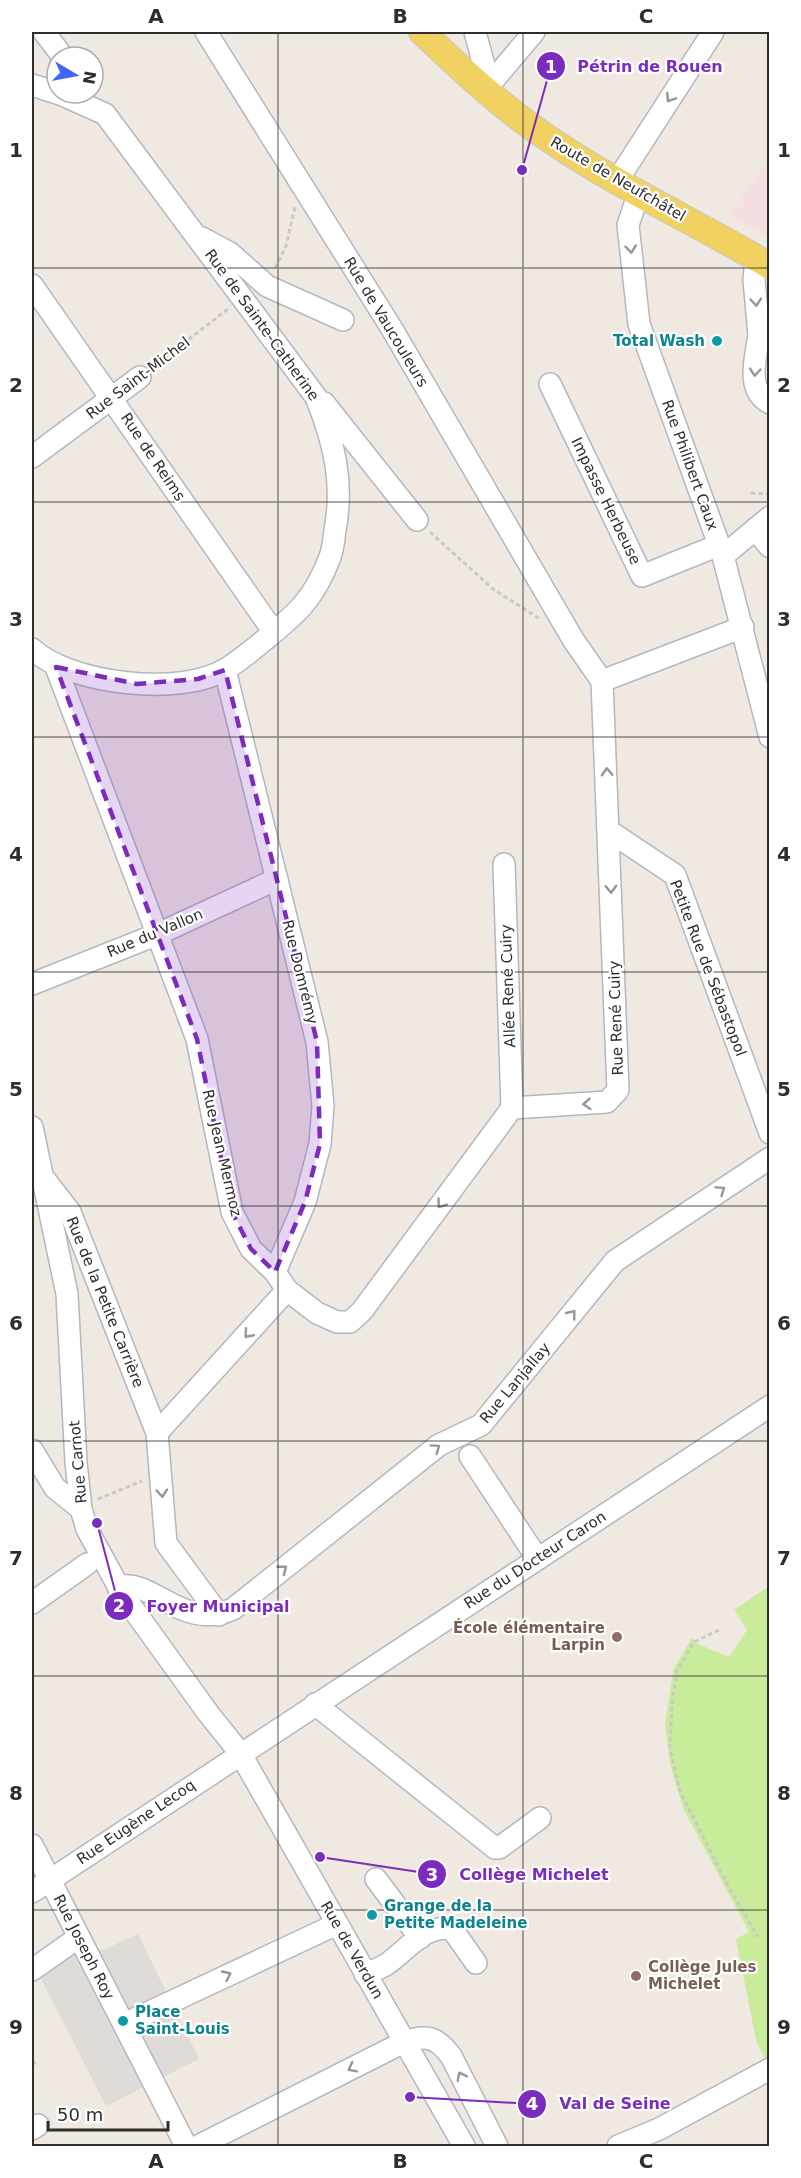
<svg xmlns="http://www.w3.org/2000/svg" width="801" height="2178" font-family="'DejaVu Sans',sans-serif">
<style>
.medical{fill:#f5dfe0}
.pitch{fill:#c9ec9a}
.plaza{fill:#dfdcd8}
.lines{fill:none;stroke-linecap:round;stroke-linejoin:round}
.minor-casing{stroke:#b4b7c1;stroke-width:24}
.major-casing{stroke:#c9c9c9;stroke-width:28}
.path{stroke:#c9c9c9;stroke-width:3;stroke-dasharray:4.5 3;stroke-linecap:butt}
.minor{stroke:#fff;stroke-width:21}
.major{stroke:#f2d163;stroke-width:26}
.oneway{stroke:#969696}
.marked{fill:#7b2cbf;fill-opacity:0.2;stroke:#7b2cbf;stroke-width:4.5;stroke-dasharray:12 8;stroke-linejoin:round}
.grid{fill:none;stroke:#2e2e2e;stroke-width:1.5;stroke-opacity:0.55}
.culture-dot{fill:#0f9aa8;stroke:#fff;stroke-width:2}
.education-dot{fill:#8d6e63;stroke:#fff;stroke-width:2}
.labels{text-anchor:middle;stroke-width:4.5;stroke-linejoin:round;paint-order:stroke}
.street-label{font-size:15px;fill:#2e2e2e;stroke:#fff}
.culture-label{font-size:15px;font-weight:bold;fill:#0d838f;stroke:#fff;text-anchor:start}
.education-label{font-size:15px;font-weight:bold;fill:#785e54;stroke:#fff;text-anchor:end}
.leader{fill:none;stroke:#7b2cbf;stroke-width:2}
.callout-dot{fill:#7b2cbf;stroke:#fff;stroke-width:2}
.mark-label{font-size:18px;text-anchor:middle;font-weight:bold;fill:#fff}
.callout-label{font-size:16px;text-anchor:middle;font-weight:bold;fill:#7b2cbf;stroke:#fff;stroke-width:4.5;stroke-linejoin:round;paint-order:stroke}
.neatline{fill:none;stroke:#2e2e2e;stroke-width:2}
.grid-label{font-size:20px;text-anchor:middle;font-weight:bold;fill:#2e2e2e}
</style>
<rect width="100%" height="100%" fill="#efe9e1"/>
<polygon class="medical" points="769,159 769,238 729,215"/>
<polygon class="pitch" points="769,1586 769,2067 756,2040 736,1939 749,1932 684,1810 671,1768 665,1726 673,1670 692,1638 698,1644 729,1657 747,1630 734,1610"/>
<polygon class="plaza" points="138,1934 199,2059 106,2106 38,1973 66,1941 103,1950"/>
<g class="lines">
<g class="minor-casing">
<g id="minor">
<polyline points="44,32 63,57"/>
<polyline points="206,32 392,329 574,641 602,681"/>
<polyline points="475,32 486,73 485,90"/>
<polyline points="32,85 57,93"/>
<polyline points="485,90 534,32"/>
<polyline points="617,181 713,32"/>
<polyline points="639,192 628,225 639,324 723,556 770,737"/>
<polyline points="202,238 230,253 267,286 343,320"/>
<polyline points="756,258 754,280 759,335 770,341"/>
<polyline points="32,285 273,631"/>
<path d="M759,335c-3,22 -14,55 11,68"/>
<polyline points="550,384 642,576 719,545"/>
<polyline points="324,403 417,520"/>
<polyline points="32,457 140,377"/>
<polyline points="755,529 770,547"/>
<polyline points="723,556 770,517"/>
<path d="M32,649c38,35 149,48 194,20 18,-11 64,-49 77,-64 11,-13 21,-32 27,-48 3,-8 4,-18 5,-27 9,-48 -1,-88 -19,-133l-211,-283 -47,-21"/>
<polyline points="56,667 197,1039 232,1212 251,1249 275,1272 287,1290 317,1313 337,1322 350,1322 362,1311 512,1108 607,1102 618,1090 602,681"/>
<polyline points="225,670 317,1042 323,1106 320,1144 305,1202 275,1272"/>
<polyline points="602,681 743,627"/>
<polyline points="609,831 675,875 770,1133"/>
<polyline points="504,864 512,1108"/>
<polyline points="32,984 158,934 277,879"/>
<polyline points="32,1127 67,1294 76,1462 81,1509 87,1529 123,1595 208,1713 240,1753 464,2146"/>
<polyline points="45,1180 70,1212 157,1433"/>
<polyline points="32,1450 55,1488 81,1509"/>
<polyline points="470,1456 537,1558"/>
<path d="M118,1587c34,-10 64,45 115,22l206,-164 42,-20 134,-164 155,-103"/>
<polyline points="32,1603 87,1564"/>
<polyline points="219,1615 166,1543 157,1433 287,1290"/>
<polyline points="315,1704 495,1848 499,1848 540,1818"/>
<polyline points="32,1845 186,2146"/>
<polyline points="376,1879 420,1938"/>
<polyline points="32,1892 770,1406"/>
<polyline points="32,1970 79,1937"/>
<path d="M365,1974c8,-3 16,-6 22,-10 20,-14 39,-41 65,-35l24,34"/>
<polyline points="124,2024 337,1924"/>
<polyline points="32,2129 38,2125"/>
<path d="M198,2146l206,-104c22,-8 33,-5 47,14l46,90"/>
<polyline points="618,2146 659,2129 770,2069"/>
</g>
</g>
<g class="major-casing">
<path id="major" d="M422,32c36,34 73,69 114,98 73,52 156,90 234,136"/>
</g>
<g class="path">
<polyline points="275,268 286,246 295,207"/>
<polyline points="153,367 228,309"/>
<polyline points="751,493 770,494"/>
<polyline points="430,532 493,589 540,619"/>
<polyline points="98,1499 142,1481"/>
<polyline points="719,1630 694,1642 677,1671 672,1704 670,1748 680,1791 727,1884 758,1937"/>
<polyline points="32,2065 36,2062"/>
</g>
<use href="#minor" class="minor"/>
<use href="#major" class="major"/>
</g>
<defs><path id="oneway-chevron" d="M-2-3.5L2.5 0L-2 3.5" fill="none" stroke-width="1.6" stroke-linecap="round" stroke-linejoin="round" transform="scale(1.5)"/></defs>
<g class="oneway">
<use href="#oneway-chevron" transform="translate(670 98) rotate(123)"/>
<use href="#oneway-chevron" transform="translate(631 249) rotate(84)"/>
<use href="#oneway-chevron" transform="translate(756 302) rotate(85)"/>
<use href="#oneway-chevron" transform="translate(755 372) rotate(95)"/>
<use href="#oneway-chevron" transform="translate(607 772) rotate(-93)"/>
<use href="#oneway-chevron" transform="translate(611 889) rotate(88)"/>
<use href="#oneway-chevron" transform="translate(587 1104) rotate(176)"/>
<use href="#oneway-chevron" transform="translate(721 1190) rotate(-34)"/>
<use href="#oneway-chevron" transform="translate(441 1204) rotate(126)"/>
<use href="#oneway-chevron" transform="translate(572 1314) rotate(-51)"/>
<use href="#oneway-chevron" transform="translate(248 1334) rotate(132)"/>
<use href="#oneway-chevron" transform="translate(436 1448) rotate(-35)"/>
<use href="#oneway-chevron" transform="translate(162 1493) rotate(85)"/>
<use href="#oneway-chevron" transform="translate(283 1569) rotate(-38)"/>
<use href="#oneway-chevron" transform="translate(227 1975) rotate(-25)"/>
<use href="#oneway-chevron" transform="translate(352 2068) rotate(153)"/>
<use href="#oneway-chevron" transform="translate(461 2076) rotate(-117)"/>
</g>
<path class="marked" d="M56,667l81,17 61,-5 27,-9 92,372 3,102 -15,58 -30,70 -24,-23 -19,-37 -35,-173z"/>
<path class="grid" d="M278,32v2114M523,32v2114M32,268h738M32,502h738M32,737h738M32,972h738M32,1206h738M32,1441h738M32,1676h738M32,1910h738"/>
<g class="culture-dot">
<circle cx="717" cy="341" r="6"/>
<circle cx="372" cy="1915" r="6"/>
<circle cx="123" cy="2021" r="6"/>
</g>
<g class="education-dot">
<circle cx="617" cy="1637" r="6"/>
<circle cx="636" cy="1976" r="6"/>
</g>
<g class="labels">
<g class="street-label">
<text transform="translate(618 179) rotate(30)" y="5">Route de Neufchâtel</text>
<text transform="translate(386 322) rotate(59)" y="5">Rue de Vaucouleurs</text>
<text transform="translate(262 325) rotate(54)" y="5">Rue de Sainte-Catherine</text>
<text transform="translate(138 378) rotate(-37)" y="5">Rue Saint-Michel</text>
<text transform="translate(153 457) rotate(56)" y="5">Rue de Reims</text>
<text transform="translate(690 465) rotate(70)" y="5">Rue Philibert Caux</text>
<text transform="translate(606 501) rotate(64)" y="5">Impasse Herbeuse</text>
<text transform="translate(155 933) rotate(-23)" y="5">Rue du Vallon</text>
<text transform="translate(708 968) rotate(69)" y="5">Petite Rue de Sébastopol</text>
<text transform="translate(300 972) rotate(76)" y="5">Rue Domrémy</text>
<text transform="translate(508 986) rotate(-92)" y="5">Allée René Cuiry</text>
<text transform="translate(616 1018) rotate(-92)" y="5">Rue René Cuiry</text>
<text transform="translate(222 1153) rotate(77)" y="5">Rue Jean Mermoz</text>
<text transform="translate(105 1302) rotate(68)" y="5">Rue de la Petite Carrière</text>
<text transform="translate(515 1383) rotate(-50)" y="5">Rue Lanjallay</text>
<text transform="translate(78 1462) rotate(-95)" y="5">Rue Carnot</text>
<text transform="translate(535 1560) rotate(-33)" y="5">Rue du Docteur Caron</text>
<text transform="translate(136 1822) rotate(-34)" y="5">Rue Eugène Lecoq</text>
<text transform="translate(84 1947) rotate(63)" y="5">Rue Joseph Roy</text>
<text transform="translate(352 1950) rotate(60)" y="5">Rue de Verdun</text>
</g>
<g class="culture-label">
<text x="705" y="346" text-anchor="end">Total Wash</text>
<text x="384" y="1911">Grange de la<tspan x="384" dy="17">Petite Madeleine</tspan></text>
<text x="135" y="2017">Place<tspan x="135" dy="17">Saint-Louis</tspan></text>
</g>
<g class="education-label">
<text x="605" y="1633">École élémentaire<tspan x="605" dy="17">Larpin</tspan></text>
<text x="648" y="1972" text-anchor="start">Collège Jules<tspan x="648" dy="17">Michelet</tspan></text>
</g>
</g>
<path class="leader" d="M522 170L551 66M97 1523L119 1606M320 1857L432 1874M410 2097L532 2104"/>
<g class="callout-dot">
<circle cx="522" cy="170" r="6"/>
<circle cx="97" cy="1523" r="6"/>
<circle cx="320" cy="1857" r="6"/>
<circle cx="410" cy="2097" r="6"/>
<circle cx="551" cy="66" r="15"/>
<circle cx="119" cy="1606" r="15"/>
<circle cx="432" cy="1874" r="15"/>
<circle cx="532" cy="2104" r="15"/>
</g>
<g class="mark-label">
<text x="551" y="73">1</text>
<text x="119" y="1612">2</text>
<text x="432" y="1881">3</text>
<text x="532" y="2110">4</text>
</g>
<g class="callout-label">
<text x="650" y="72">Pétrin de Rouen</text>
<text x="218" y="1612">Foyer Municipal</text>
<text x="534" y="1880">Collège Michelet</text>
<text x="615" y="2109">Val de Seine</text>
</g>
<rect width="801" height="2178" fill="none" stroke="#ffffff" stroke-width="66"/>
<g transform="translate(75 75) rotate(100)"><circle r="28" fill="#ffffff" stroke="#ababab" stroke-width="1.5"/>
<path d="M0-4.5L10 22L0 15L-10 22Z" fill="#4264fb"/>
<text y="-9" font-size="16" font-weight="bold" text-anchor="middle" fill="#2e2e2e">N</text>
</g>
<path d="M48 2121v9h120v-9" fill="none" stroke="#2e2e2e" stroke-width="3"/>
<text x="57" y="2121" font-size="18" fill="#2e2e2e" stroke="#ffffff" stroke-width="4.5" paint-order="stroke">50 m</text>
<rect x="33" y="33" width="735" height="2112" class="neatline"/>
<g class="grid-label">
<text x="156" y="23">A</text>
<text x="400" y="23">B</text>
<text x="646" y="23">C</text>
<text x="16" y="157">1</text>
<text x="784" y="157">1</text>
<text x="16" y="392">2</text>
<text x="784" y="392">2</text>
<text x="16" y="626">3</text>
<text x="784" y="626">3</text>
<text x="16" y="861">4</text>
<text x="784" y="861">4</text>
<text x="16" y="1096">5</text>
<text x="784" y="1096">5</text>
<text x="16" y="1330">6</text>
<text x="784" y="1330">6</text>
<text x="16" y="1565">7</text>
<text x="784" y="1565">7</text>
<text x="16" y="1800">8</text>
<text x="784" y="1800">8</text>
<text x="16" y="2034">9</text>
<text x="784" y="2034">9</text>
<text x="156" y="2168">A</text>
<text x="400" y="2168">B</text>
<text x="646" y="2168">C</text>
</g>
</svg>
